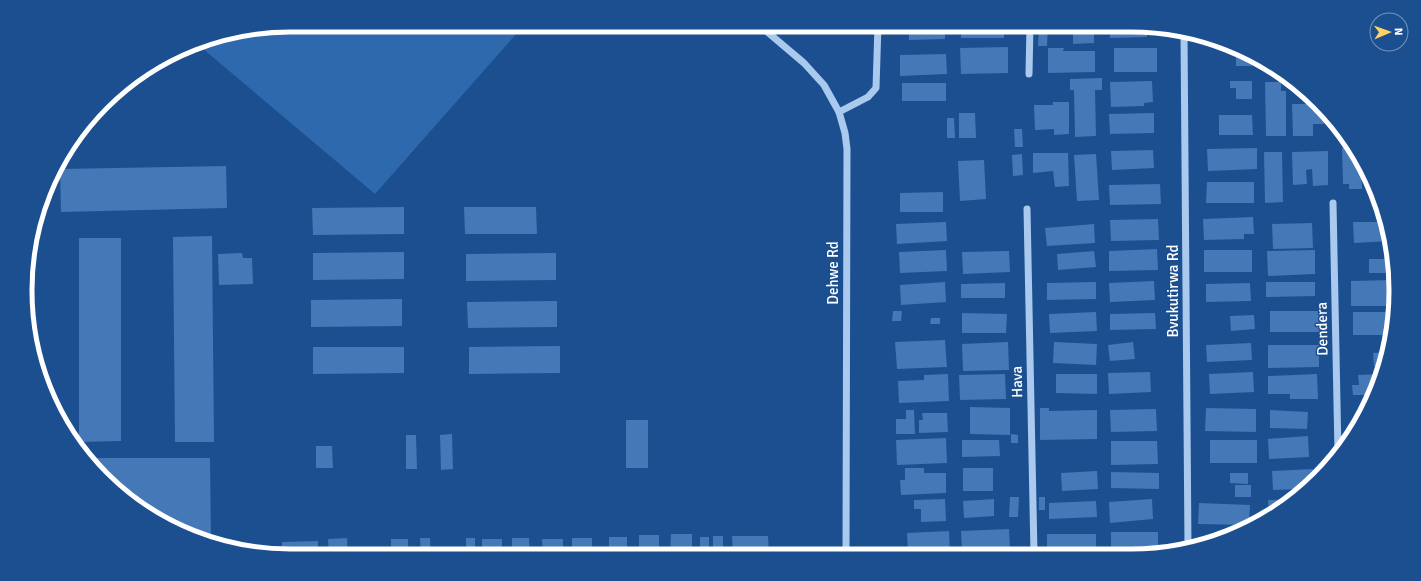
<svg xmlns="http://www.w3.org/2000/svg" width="1421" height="581" font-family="Signika,sans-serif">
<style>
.green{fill:#2e69ad}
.building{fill:#4478b7}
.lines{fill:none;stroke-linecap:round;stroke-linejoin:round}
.minor{stroke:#a9c9ee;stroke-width:7}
.labels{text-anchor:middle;stroke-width:3;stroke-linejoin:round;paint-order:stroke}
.street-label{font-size:15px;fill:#fff;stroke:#1b4f8f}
.rim{fill:none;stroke:#fff;stroke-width:5}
</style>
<rect width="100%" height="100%" fill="#1b4f8f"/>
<polygon class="green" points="291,25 524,25 375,194 196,43 205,39"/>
<g class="building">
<polygon points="909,25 945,25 945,39 909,40"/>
<rect x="961" y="25" width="43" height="13"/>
<polygon points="1069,25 1094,25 1094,43 1073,44 1073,28 1069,28"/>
<polygon points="1110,25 1131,25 1147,28 1147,37 1110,38"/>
<polygon points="1039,26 1048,26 1047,46 1038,46"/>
<polygon points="1008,47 1008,73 961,74 960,48"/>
<polygon points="1048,48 1064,48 1063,51 1095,51 1095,72 1048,73"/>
<rect x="1114" y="48" width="43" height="24"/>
<polygon points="1230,48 1235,48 1252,55 1252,66 1236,66 1236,55 1230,55"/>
<polygon points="946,54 947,74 900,76 900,55"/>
<polygon points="1267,63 1282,74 1267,74"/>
<polygon points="1102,78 1102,90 1095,90 1096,136 1075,137 1074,90 1070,90 1070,79"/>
<polygon points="1152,81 1153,102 1144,103 1144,106 1111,107 1110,82"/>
<polygon points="1230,81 1252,81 1252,99 1236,99 1236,88 1230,88"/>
<polygon points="1265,82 1281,82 1281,91 1286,91 1286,136 1266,136"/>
<rect x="902" y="83" width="44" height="18"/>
<polygon points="1053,102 1069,102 1069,134 1054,135 1054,129 1035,130 1034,105 1053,105"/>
<polygon points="1292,104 1318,104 1324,110 1324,124 1313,124 1313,136 1293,136"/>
<polygon points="959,113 975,113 976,138 959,138"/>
<polygon points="1154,113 1154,133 1110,134 1109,114"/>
<polygon points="1219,115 1252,115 1253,135 1219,135"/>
<polygon points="947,118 954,118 955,138 947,138"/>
<polygon points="1340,127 1341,129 1347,138 1340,138"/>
<polygon points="1014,129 1022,129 1023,147 1015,147"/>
<polygon points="1257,148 1257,169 1208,171 1207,149"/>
<polygon points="1342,148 1353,148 1361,161 1362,189 1349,189 1349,184 1343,184"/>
<polygon points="1153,150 1154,168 1112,170 1111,151"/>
<polygon points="1328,151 1328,185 1313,186 1312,169 1306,170 1307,184 1293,185 1292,152"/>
<polygon points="1264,152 1282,152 1283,202 1265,203"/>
<polygon points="1033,153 1068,153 1069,186 1055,187 1053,171 1033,173"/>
<polygon points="1022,154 1023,175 1013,176 1012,155"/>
<polygon points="1096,154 1099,200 1077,201 1074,155"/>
<polygon points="984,160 986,199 960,201 958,161"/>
<polygon points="226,166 227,208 61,212 60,169"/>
<polygon points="1207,182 1254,182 1254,203 1206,203"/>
<polygon points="1160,184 1161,204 1110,205 1109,185"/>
<polygon points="943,192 943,212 900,212 900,193"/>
<polygon points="404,207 404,234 313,235 312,208"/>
<polygon points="464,207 536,207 537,234 465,234"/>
<polygon points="1253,217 1254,234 1244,234 1244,239 1204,240 1203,219"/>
<polygon points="1158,219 1159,240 1111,241 1110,220"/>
<polygon points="946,222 947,241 897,244 896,224"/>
<polygon points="1387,222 1390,241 1354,243 1353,222"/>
<polygon points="1312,223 1313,248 1273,249 1272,224"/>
<polygon points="1094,224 1095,243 1047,246 1045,228"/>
<polygon points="212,236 214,442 175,442 173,237"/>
<polygon points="79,238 121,238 121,441 79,442"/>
<polygon points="1157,249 1158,270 1109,271 1109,251"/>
<polygon points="946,250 947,271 900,273 899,252"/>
<rect x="1204" y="250" width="48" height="22"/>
<polygon points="1315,250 1315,274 1268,276 1267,251"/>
<polygon points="1009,251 1010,272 963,274 962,252"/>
<polygon points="1094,251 1096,267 1058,270 1057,254"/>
<polygon points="404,252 404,279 313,280 313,253"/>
<polygon points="242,253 243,258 252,258 253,284 219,285 218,254"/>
<polygon points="556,253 556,280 466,281 466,254"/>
<polygon points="1369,259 1393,259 1395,273 1369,273"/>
<polygon points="1395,280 1394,306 1351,306 1351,281"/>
<polygon points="1154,281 1155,300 1110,302 1109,283"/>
<polygon points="945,282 946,302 901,305 900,285"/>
<polygon points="1096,282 1096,299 1047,300 1047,283"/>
<polygon points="1266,282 1315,282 1315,296 1266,297"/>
<polygon points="1005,283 1005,298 961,298 961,284"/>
<polygon points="1250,283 1251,301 1206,302 1206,284"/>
<polygon points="402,299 402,326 311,327 311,300"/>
<polygon points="557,301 557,327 468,328 467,302"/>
<polygon points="893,311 902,311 901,321 892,321"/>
<rect x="1270" y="311" width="51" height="21"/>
<polygon points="1096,312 1097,331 1050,333 1049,314"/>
<polygon points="1353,312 1394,312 1394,325 1391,335 1353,335"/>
<polygon points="962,313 1007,314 1006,333 962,333"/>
<polygon points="1155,313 1156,329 1110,330 1110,314"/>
<polygon points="1254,315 1255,329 1231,331 1230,316"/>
<polygon points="931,318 940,318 940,324 930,324"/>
<polygon points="945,340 947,367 897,369 895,342"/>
<polygon points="1008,342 1009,370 963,371 962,344"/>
<polygon points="1054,342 1097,344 1096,365 1053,363"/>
<polygon points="1133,342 1135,359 1110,361 1108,345"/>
<polygon points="1251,343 1252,360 1207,362 1206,345"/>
<polygon points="1268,345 1319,345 1319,367 1268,368"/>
<polygon points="560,346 560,373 469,374 469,347"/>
<polygon points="313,347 404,347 404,373 313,374"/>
<polygon points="1387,352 1384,365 1374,366 1373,353"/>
<polygon points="1150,372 1151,392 1109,394 1108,373"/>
<polygon points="1253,372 1254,392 1210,394 1209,374"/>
<polygon points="948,374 949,401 899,403 898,381 924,380 924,375"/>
<polygon points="1005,374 1006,399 960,400 959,375"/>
<polygon points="1056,374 1097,374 1097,394 1056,393"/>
<polygon points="1317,374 1318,399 1290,399 1290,394 1268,394 1268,376"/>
<polygon points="1382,374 1368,404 1368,395 1353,395 1352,385 1359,385 1358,375"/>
<polygon points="970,407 1010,408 1010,435 970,434"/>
<polygon points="1040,408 1049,408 1049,411 1097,410 1097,439 1040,440"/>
<polygon points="1206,408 1256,409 1256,432 1205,431"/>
<polygon points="1156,409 1157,431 1111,432 1110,410"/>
<polygon points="906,410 914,410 915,434 896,434 896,419 906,419"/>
<polygon points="1270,410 1308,412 1307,429 1270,428"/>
<polygon points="922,413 947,413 948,432 919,433 919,420 923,420"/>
<rect x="626" y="420" width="22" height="48"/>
<polygon points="452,434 453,469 441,470 440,435"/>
<polygon points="1011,434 1018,435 1018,443 1011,443"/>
<polygon points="406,435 416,435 417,469 406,469"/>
<polygon points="1308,436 1309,457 1269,459 1268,439"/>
<polygon points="946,438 947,463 897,465 896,440"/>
<polygon points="962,440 999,440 1000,456 962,457"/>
<rect x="1210" y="440" width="47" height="23"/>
<polygon points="1111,441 1157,441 1158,464 1111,465"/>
<polygon points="316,446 332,446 333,468 316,468"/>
<polygon points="89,458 210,458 211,543 205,542 129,501"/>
<polygon points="905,468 924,468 924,473 946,473 946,493 901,495 900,480 905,480"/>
<rect x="963" y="468" width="30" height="23"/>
<polygon points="1313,469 1314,481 1305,490 1300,493 1299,489 1273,490 1272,471"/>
<polygon points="1097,471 1098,489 1062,491 1061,473"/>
<polygon points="1111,472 1159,473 1159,489 1111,488"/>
<polygon points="1230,473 1248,473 1248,484 1230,483"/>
<rect x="1235" y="485" width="16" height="12"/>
<polygon points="1010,497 1019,497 1018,517 1009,517"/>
<rect x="1039" y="497" width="6" height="13"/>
<polygon points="945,499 946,521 921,522 921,509 914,509 914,500"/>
<polygon points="994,499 994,516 964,518 963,501"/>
<polygon points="1152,499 1153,519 1110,523 1109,502"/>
<polygon points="1292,499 1278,507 1269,513 1268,500"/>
<polygon points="1096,501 1097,517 1049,519 1049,503"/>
<polygon points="1199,503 1250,505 1249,525 1198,524"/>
<polygon points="1009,529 1010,550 962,552 961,531"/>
<polygon points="949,531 950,554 908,554 907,533"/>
<rect x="1111" y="532" width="47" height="21"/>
<polygon points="671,534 692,534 692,555 670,555"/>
<rect x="1047" y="534" width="49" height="20"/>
<rect x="639" y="535" width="20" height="20"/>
<rect x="713" y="536" width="10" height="19"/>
<polygon points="732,536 768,536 769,555 733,555"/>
<rect x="609" y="537" width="18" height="18"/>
<rect x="700" y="537" width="9" height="18"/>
<polygon points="347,538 348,556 329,556 328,539"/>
<polygon points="420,538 430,538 431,556 421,556"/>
<polygon points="466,538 475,538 475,556 457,556 457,547 466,547"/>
<polygon points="512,538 529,538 530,555 512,555"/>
<rect x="572" y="538" width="20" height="17"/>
<rect x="391" y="539" width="17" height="17"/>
<rect x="482" y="539" width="20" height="16"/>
<polygon points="542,539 563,539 563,555 543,555"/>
<polygon points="318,541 318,556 290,556 282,555 282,542"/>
</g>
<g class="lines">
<g class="minor">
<polyline points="759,25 804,63 824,85 839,112 845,133 847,149 846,555"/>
<polyline points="1184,34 1188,548"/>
<polyline points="1029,74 1030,25"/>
<polyline points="839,112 868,97 876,88 878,25"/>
<polyline points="1333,203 1338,453"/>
<polyline points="1027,209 1034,554"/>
</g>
</g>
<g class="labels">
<g class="street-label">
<text transform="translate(833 273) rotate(-90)" y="5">Dehwe Rd</text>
<text transform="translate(1173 291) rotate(-90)" y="5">Bvukutirwa Rd</text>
<text transform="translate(1322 329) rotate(-91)" y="5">Dendera</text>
<text transform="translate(1017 382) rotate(-91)" y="5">Hava</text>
</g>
</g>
<path d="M0 0H1421V581H0ZM290 32H1131A258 258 0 0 1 1389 290V291A258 258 0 0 1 1131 549H290A258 258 0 0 1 32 291V290A258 258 0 0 1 290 32Z" fill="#1b4f8f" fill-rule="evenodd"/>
<path class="rim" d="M290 32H1131A258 258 0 0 1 1389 290V291A258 258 0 0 1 1131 549H290A258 258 0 0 1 32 291V290A258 258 0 0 1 290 32Z"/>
<g transform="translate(1389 32) rotate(88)"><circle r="19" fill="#1b4f8f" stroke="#7695bc"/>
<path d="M0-3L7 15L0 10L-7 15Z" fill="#ffd166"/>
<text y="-6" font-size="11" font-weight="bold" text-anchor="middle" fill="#ffffff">N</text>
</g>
</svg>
